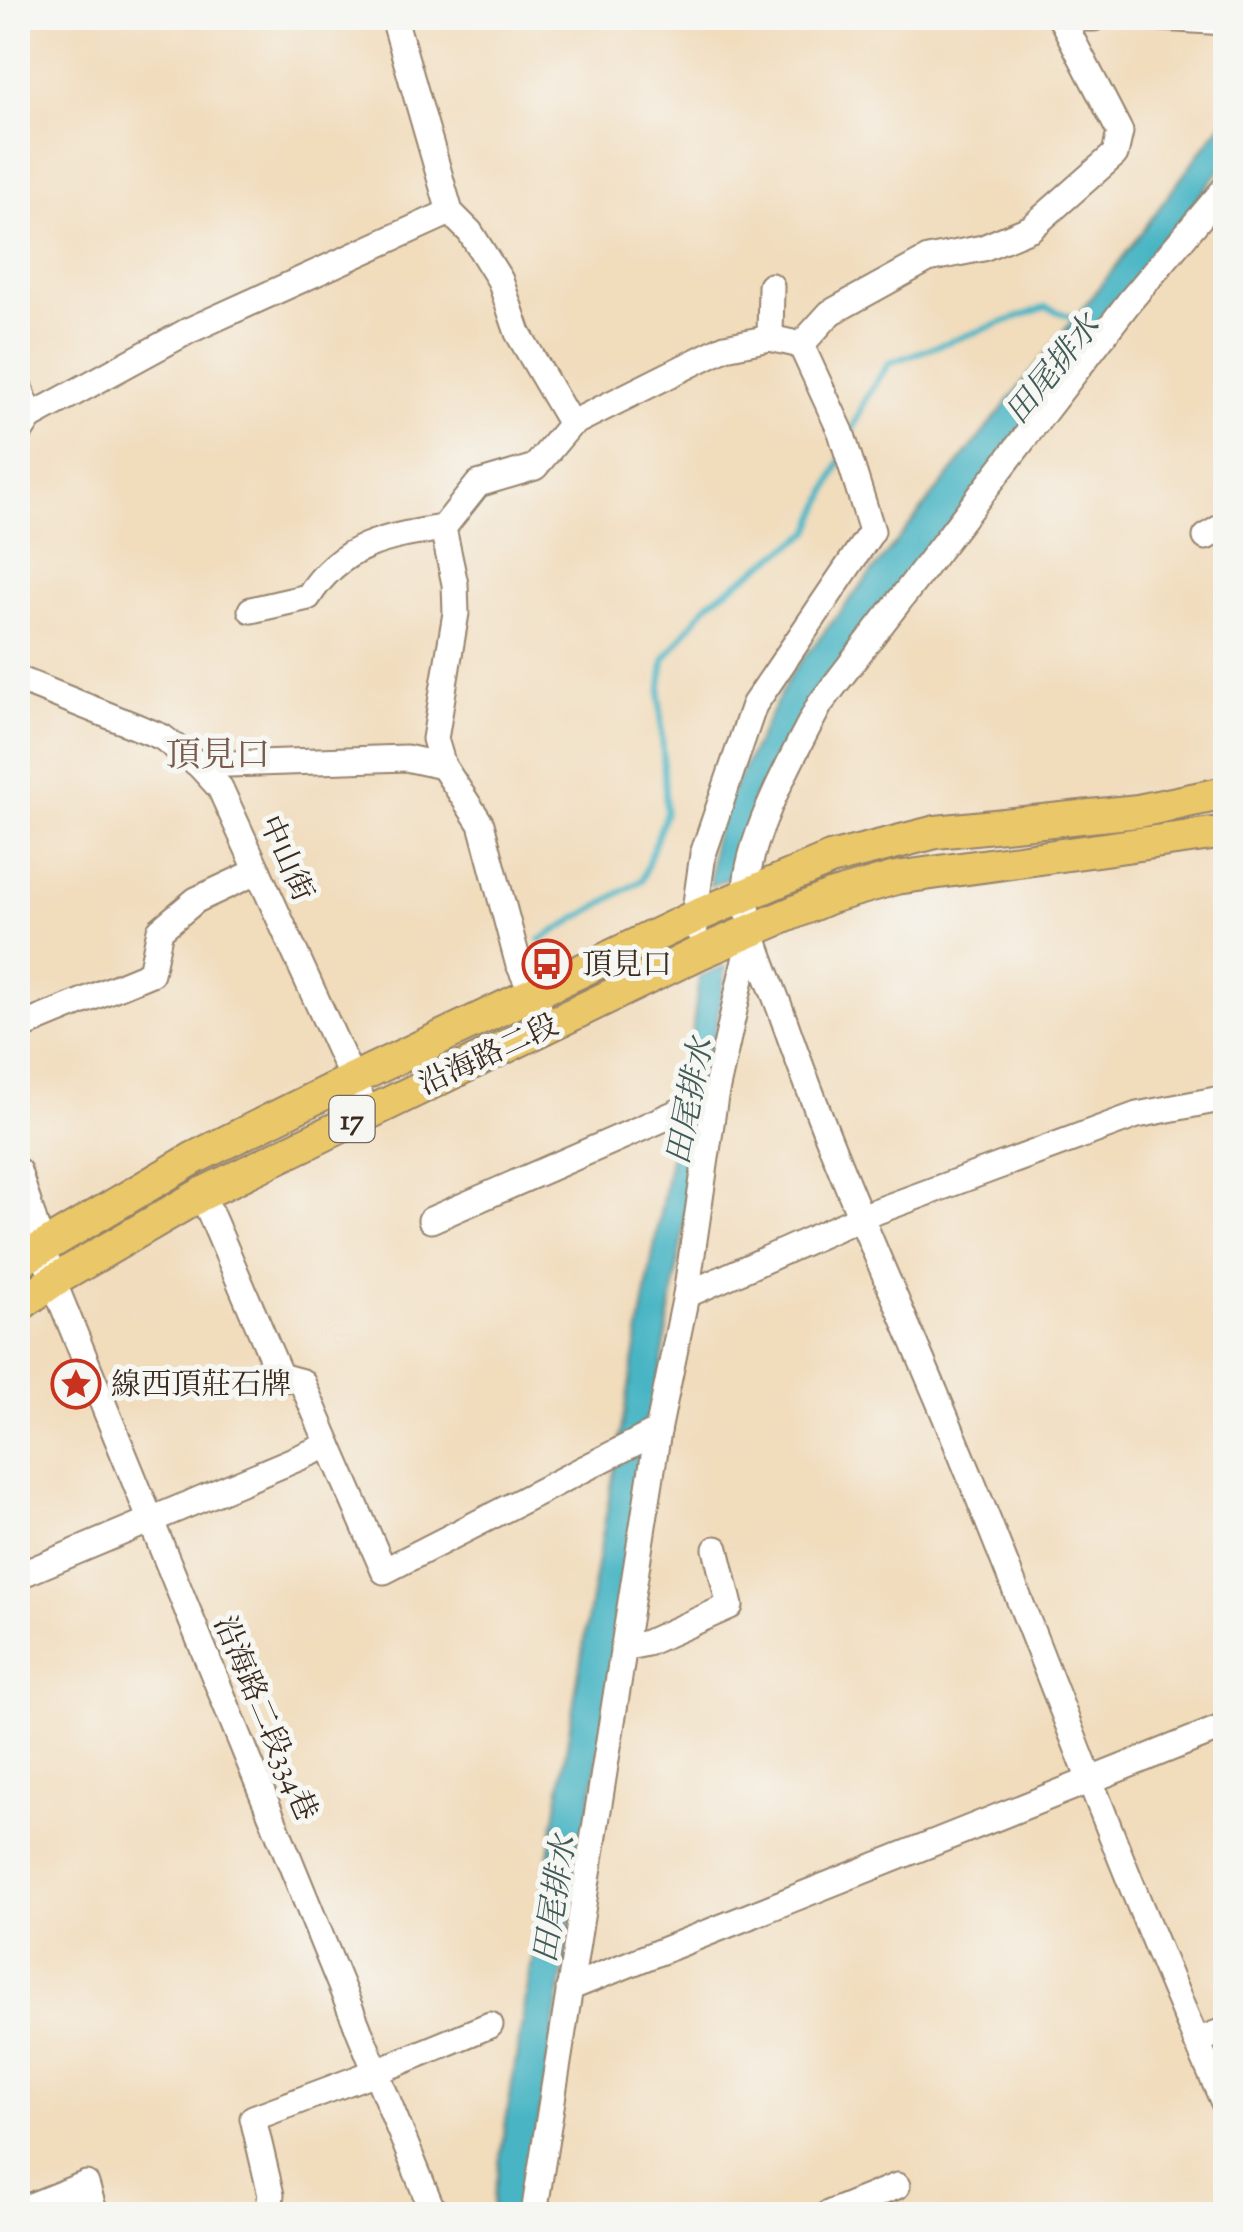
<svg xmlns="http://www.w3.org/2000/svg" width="1243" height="2232" font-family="'Sorts Mill Goudy','Noto Serif TC',serif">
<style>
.water{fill:#48b5c4;stroke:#427071;stroke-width:2.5}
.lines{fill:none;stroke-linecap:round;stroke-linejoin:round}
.stream{stroke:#48b5c4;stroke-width:6}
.minor-casing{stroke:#96836d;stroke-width:29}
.major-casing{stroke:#96836d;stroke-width:36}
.minor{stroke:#fff;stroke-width:25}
.major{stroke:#eac769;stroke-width:32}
.labels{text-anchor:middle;stroke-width:10;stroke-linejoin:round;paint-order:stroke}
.shield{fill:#f6f6f2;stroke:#73675e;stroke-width:2.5}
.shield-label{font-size:28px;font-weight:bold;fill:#3b2a1e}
.street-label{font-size:30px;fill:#3b2a1e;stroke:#f6f6f2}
.poi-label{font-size:30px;fill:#3b2a1e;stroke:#f6f6f2;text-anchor:start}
.water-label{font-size:32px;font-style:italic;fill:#405b58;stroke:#f6f6f2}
.quarter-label{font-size:35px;fill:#795a4e;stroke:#f6f6f2}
</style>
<rect width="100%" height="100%" fill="#f6f6f2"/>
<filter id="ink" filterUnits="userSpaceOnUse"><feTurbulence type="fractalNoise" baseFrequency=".01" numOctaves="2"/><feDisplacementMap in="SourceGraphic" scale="20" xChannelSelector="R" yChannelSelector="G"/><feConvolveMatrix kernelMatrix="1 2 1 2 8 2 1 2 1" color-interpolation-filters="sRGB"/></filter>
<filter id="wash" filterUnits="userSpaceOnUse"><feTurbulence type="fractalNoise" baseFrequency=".0048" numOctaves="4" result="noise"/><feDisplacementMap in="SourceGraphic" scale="40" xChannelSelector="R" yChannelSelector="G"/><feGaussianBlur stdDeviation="2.25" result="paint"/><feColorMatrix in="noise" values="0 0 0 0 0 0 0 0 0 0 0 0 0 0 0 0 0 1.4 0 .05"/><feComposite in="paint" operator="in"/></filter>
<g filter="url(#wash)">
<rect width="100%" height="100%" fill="#f1dcbc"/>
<g class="water">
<polygon points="1225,119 1225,163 842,664 741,872 710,886 713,844 725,805 791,674 1117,265"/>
<polygon points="726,966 524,2214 491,2214 588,1616 692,1036 699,977"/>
</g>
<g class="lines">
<g class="stream">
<polyline points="851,433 866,398 889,363 1046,307 1079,320"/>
<polyline points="540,940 642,880 666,812 660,696 664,660 708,603 810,532 841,459"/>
</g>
</g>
</g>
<g filter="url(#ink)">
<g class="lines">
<g class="minor-casing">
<g id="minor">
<polyline points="394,18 450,212 470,232 500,280 518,333 571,424 725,347 770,338 771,286"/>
<polyline points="1060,18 1094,18"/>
<polyline points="1161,18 1226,22"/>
<path d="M1226,187l-97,115 -309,402c-25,48 -75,137 -74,190 1,41 24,85 37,123 45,129 101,254 154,380 100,235 183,477 289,710"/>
<polyline points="801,345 830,313 928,259 983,248 1031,228 1115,154 1120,132 1061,18"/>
<polyline points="18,381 30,417"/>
<polyline points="18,435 30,417 188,331 450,212"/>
<polyline points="1206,537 1226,524"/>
<path d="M251,610l57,-13c33,-53 78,-60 135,-69"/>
<polyline points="18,679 162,737 199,765 220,788 367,1111"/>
<polyline points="199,765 406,758 443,766"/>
<polyline points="695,928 694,917 703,854 754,705 872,531 841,432 801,345 770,338"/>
<polyline points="539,1008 518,962 481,824 443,766 435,739 456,613 455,584 443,528 478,484 535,467 571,424"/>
<polyline points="18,1028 151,973 160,930 196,900 258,871"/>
<polyline points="18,1171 53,1281 434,2214"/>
<polyline points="202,1194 280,1376 302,1382 329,1445"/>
<polyline points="431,1220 715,1096"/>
<polyline points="686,1295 861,1217 1137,1115 1226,1098"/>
<polyline points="18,1576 329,1445 384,1571 658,1431"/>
<polyline points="623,1648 647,1643 730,1606 716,1549"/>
<polyline points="569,1988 1226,1726"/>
<polyline points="1196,2041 1226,2030"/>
<polyline points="18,2211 86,2184 95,2214"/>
<polyline points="268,2214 271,2195 253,2118 378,2071 490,2025"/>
<polyline points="534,2214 658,1431 686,1295 715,1096 752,929"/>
<polyline points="828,2214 897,2186"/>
</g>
</g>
<g class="major-casing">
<g id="major">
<polyline points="18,1262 194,1158 351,1080 694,917 830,859 936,832 1138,811 1226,793"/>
<polyline points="18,1306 53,1281 202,1194 699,953 830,897 896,878 1226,832"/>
</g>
</g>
<use href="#minor" class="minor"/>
<use href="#major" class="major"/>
</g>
</g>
<defs>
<g id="bus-ring" transform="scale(2.5)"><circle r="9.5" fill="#f6f6f2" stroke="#c8321e" stroke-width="1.5"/><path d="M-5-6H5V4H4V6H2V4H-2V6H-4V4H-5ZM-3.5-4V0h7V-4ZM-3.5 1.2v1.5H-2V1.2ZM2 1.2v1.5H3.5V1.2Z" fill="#c8321e"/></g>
<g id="sight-ring" transform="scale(2.5)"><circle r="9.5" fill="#f6f6f2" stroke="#c8321e" stroke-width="1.5"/><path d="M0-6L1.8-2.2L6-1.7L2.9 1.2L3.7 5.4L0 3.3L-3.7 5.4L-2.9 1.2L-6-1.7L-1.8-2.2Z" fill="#c8321e"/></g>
</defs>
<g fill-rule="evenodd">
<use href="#bus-ring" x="547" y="964"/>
<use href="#sight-ring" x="76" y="1384"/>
</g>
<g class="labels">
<rect class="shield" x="329.5" y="1096" width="45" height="46" rx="8"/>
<g class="shield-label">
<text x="352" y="1129">17</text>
</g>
<g class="street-label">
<text transform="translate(287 858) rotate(66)" y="10">中山街</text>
<text transform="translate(488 1054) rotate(-25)" y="10">沿海路二段</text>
<text transform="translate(266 1718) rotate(67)" y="10">沿海路二段334巷</text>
</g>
<g class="poi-label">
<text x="582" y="974">頂見口</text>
<text x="111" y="1394">線西頂莊石牌</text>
</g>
<g class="water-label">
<text transform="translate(1052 369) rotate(-51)" y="11">田尾排水</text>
<text transform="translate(689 1101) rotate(-79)" y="11">田尾排水</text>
<text transform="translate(554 1899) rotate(-81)" y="11">田尾排水</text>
</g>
<g class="quarter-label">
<text x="218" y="766">頂見口</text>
</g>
</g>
<rect width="1243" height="2232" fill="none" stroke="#f6f6f2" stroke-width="60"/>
</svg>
